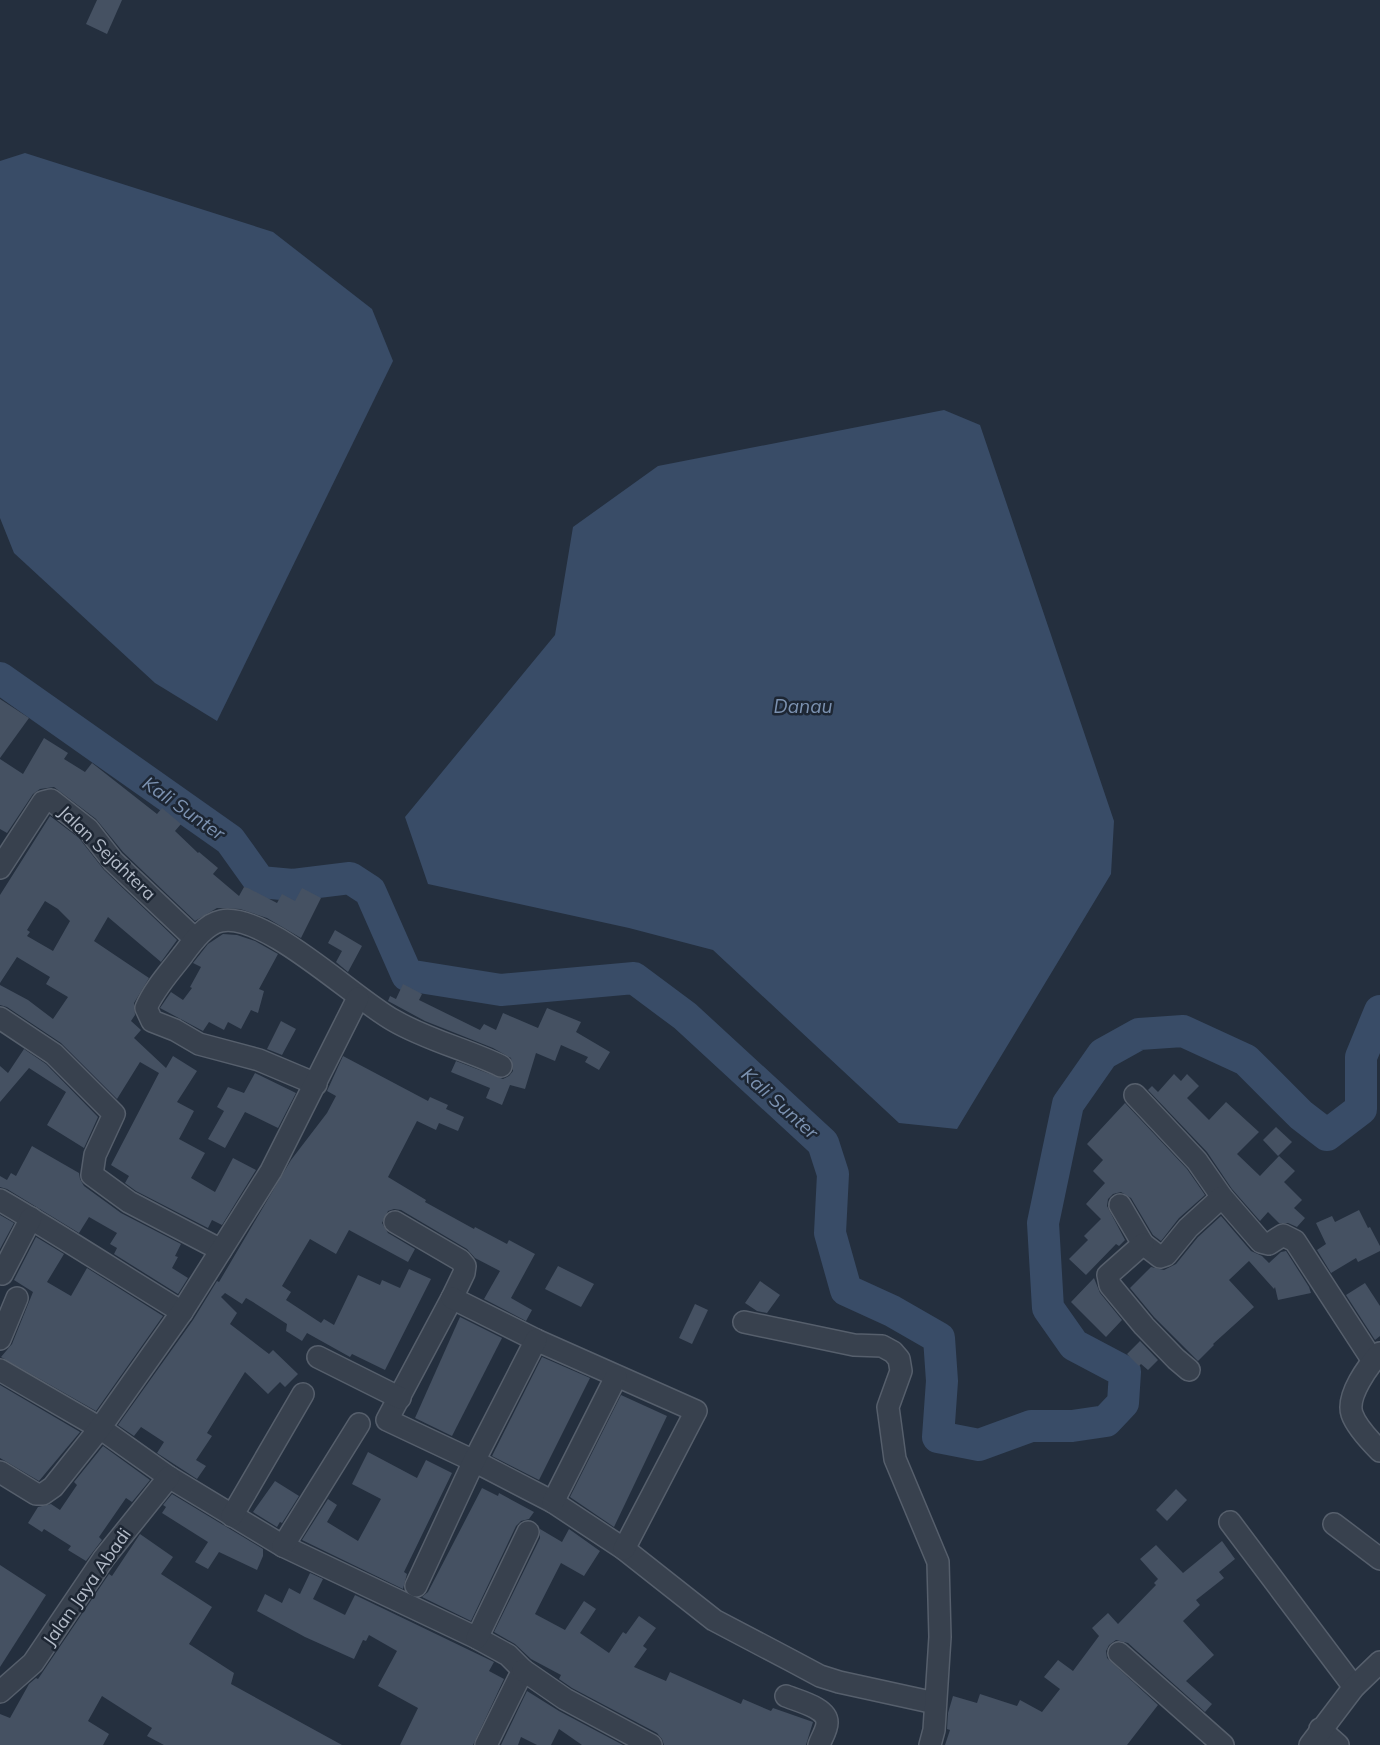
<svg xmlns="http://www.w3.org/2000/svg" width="1380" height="1745" font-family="Mulish,sans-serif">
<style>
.water{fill:#394c67}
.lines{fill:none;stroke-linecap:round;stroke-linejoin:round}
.river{stroke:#394c67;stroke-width:32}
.building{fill:#455162;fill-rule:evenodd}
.minor-casing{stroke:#565f6c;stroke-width:24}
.minor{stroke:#38414e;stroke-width:21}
.labels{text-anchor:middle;stroke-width:5;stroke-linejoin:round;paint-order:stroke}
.street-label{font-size:18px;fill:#b4bcc9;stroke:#1d2633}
.water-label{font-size:19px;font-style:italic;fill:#7c92b1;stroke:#1d2633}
</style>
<rect width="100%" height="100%" fill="#242f3e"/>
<g class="water">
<polygon points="25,153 273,232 372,309 393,361 217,721 155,683 14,553 0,518 0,161"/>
<polygon points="944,410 980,425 1114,821 1111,874 957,1129 899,1123 713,950 629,928 428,884 405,817 555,635 573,527 658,466"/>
</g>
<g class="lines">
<polyline class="river" points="0,678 230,840 260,882 293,885 350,878 370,891 407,975 501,990 634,978 685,1016 823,1143 833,1174 830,1233 846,1290 892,1311 939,1338 942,1381 938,1437 979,1445 1031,1426 1072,1426 1106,1421 1123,1403 1125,1372 1074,1345 1048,1308 1043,1223 1068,1104 1103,1054 1139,1034 1183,1031 1246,1060 1301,1115 1327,1135 1361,1109 1361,1057 1380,1011"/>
</g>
<g class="building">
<polygon points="97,0 122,0 107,34 86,24"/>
<polygon points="0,699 29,718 0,758"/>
<polygon points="44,738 68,753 64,759 85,772 92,763 157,814 162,808 181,824 175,831 198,853 199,852 218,868 213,874 239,896 244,887 248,888 277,903 282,894 295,901 302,888 321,898 301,938 267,918 240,909 217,908 195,921 123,852 96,819 54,787 40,789 33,794 7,833 0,829 0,759 23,774"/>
<path d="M50,816l29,22 25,32 73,70 -16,22 -53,-45 -14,24 55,37 -15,25 1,12 -4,6 10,9 -7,8 32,30 7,-12 24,15 -20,31 17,9 -15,28 26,14 -14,25 24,14 18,-34 23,12 -34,55 -10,-5 -4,8 -72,-37 -11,-8 4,-7 -18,-11 48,-92 -19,-11 -23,37 -56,-56 -54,-36 -7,-2v-20l28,15 25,19 15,-22 -22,-13 4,-7 -33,-20 -17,26v-88zM45,901l13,8 12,12 -17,30 -26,-15 3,-4 -3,-2z"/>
<polygon points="335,930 362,946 348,972 336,962 342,951 328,943"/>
<polygon points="223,934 237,935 255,941 278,954 259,989 264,991 258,1013 251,1010 241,1029 228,1022 224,1030 209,1022 203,1031 160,1008 171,992 183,1000 192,988 190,987 201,967 193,963 208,944"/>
<polygon points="403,984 422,994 419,1000 480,1030 484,1024 496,1030 503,1013 538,1028 547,1008 581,1022 576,1032 610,1052 599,1070 585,1062 588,1057 561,1045 555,1061 536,1053 525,1089 510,1085 502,1105 486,1098 490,1088 451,1072 456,1061 503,1079 509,1076 513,1071 511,1058 493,1048 425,1021 388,1001 390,996 396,999"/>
<polygon points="281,1021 296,1029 282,1055 267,1049"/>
<polygon points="24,1049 46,1064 98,1117 84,1148 47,1125 66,1092 29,1068 0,1102 0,1066 8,1073"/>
<polygon points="343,1056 428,1101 430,1097 448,1105 446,1109 464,1117 458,1131 439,1123 436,1130 417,1121 388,1177 426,1200 425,1202 474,1229 475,1227 507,1244 509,1240 535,1254 511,1298 532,1310 526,1321 484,1299 500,1271 475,1258 467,1249 401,1210 394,1209 388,1211 382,1223 388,1233 415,1249 408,1262 349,1230 336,1254 310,1239 282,1286 291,1292 286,1300 321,1323 324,1319 334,1325 358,1275 380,1285 382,1280 400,1288 409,1269 431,1279 385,1370 352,1354 350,1357 307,1333 302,1341 286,1331 287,1324 253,1302 246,1298 242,1304 225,1293 221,1297 237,1313 230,1324 269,1354 273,1350 298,1374 285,1387 280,1382 268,1394 245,1372 207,1433 212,1436 196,1460 206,1466 197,1479 157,1453 164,1442 141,1427 134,1436 118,1425 193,1320 217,1281 219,1282 291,1160 327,1113 336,1096 327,1091"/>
<polygon points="255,1073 296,1093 278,1128 245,1112 225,1148 208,1139 224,1111 217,1107 228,1087 244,1093"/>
<polygon points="1174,1074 1181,1081 1187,1074 1199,1086 1187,1098 1209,1120 1226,1102 1259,1132 1237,1154 1260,1176 1279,1156 1295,1171 1284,1182 1302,1200 1294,1208 1305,1218 1297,1227 1288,1223 1279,1223 1268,1212 1260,1221 1232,1189 1207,1152 1148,1090 1152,1086 1158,1092"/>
<polygon points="1125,1103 1187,1169 1205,1195 1179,1218 1161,1241 1153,1235 1131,1198 1121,1192 1113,1194 1108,1199 1107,1206 1125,1240 1119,1246 1116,1244 1086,1275 1069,1259 1088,1240 1084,1236 1101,1219 1086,1204 1105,1183 1093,1171 1103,1160 1087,1144"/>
<polygon points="1276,1127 1292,1142 1278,1156 1263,1140"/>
<polygon points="32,1146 79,1173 80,1179 84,1186 121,1213 181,1244 175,1256 178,1257 172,1268 188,1278 178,1294 114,1254 117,1248 110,1244 117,1233 89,1217 79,1233 7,1189 0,1187 0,1176 7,1180 11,1173 16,1176"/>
<polygon points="1359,1210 1368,1228 1370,1227 1380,1246 1380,1251 1358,1262 1356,1258 1331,1273 1317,1250 1326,1244 1316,1223 1332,1216 1335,1222"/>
<polygon points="0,1215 14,1223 0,1249"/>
<polygon points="1221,1216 1251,1251 1262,1256 1269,1263 1281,1252 1286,1251 1309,1287 1311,1293 1278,1300 1275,1287 1274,1289 1249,1261 1229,1280 1254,1307 1213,1344 1214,1345 1198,1361 1154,1317 1130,1288 1151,1267 1164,1270 1176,1264 1198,1237"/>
<polygon points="36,1237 64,1254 47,1282 71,1296 87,1268 163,1316 96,1411 1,1357 12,1344 33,1292 14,1280"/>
<polygon points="558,1266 594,1284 581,1307 545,1289"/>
<polygon points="1094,1278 1100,1293 1122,1320 1106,1337 1071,1302"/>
<polygon points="760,1281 780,1295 767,1313 757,1311 745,1303"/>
<polygon points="1365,1283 1380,1306 1380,1336 1375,1340 1346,1295"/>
<polygon points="695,1304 708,1310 692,1344 679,1338"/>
<polygon points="460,1317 502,1338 452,1436 415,1418"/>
<polygon points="1140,1341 1158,1360 1148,1370 1141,1364 1139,1366 1127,1354"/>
<polygon points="542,1357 590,1378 539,1480 492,1456"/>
<polygon points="0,1385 80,1432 39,1481 0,1458"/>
<polygon points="621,1395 667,1416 614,1527 570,1497"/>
<polygon points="103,1446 150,1480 132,1502 126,1498 99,1537 102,1540 86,1561 68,1550 71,1546 44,1529 42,1532 28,1523 38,1507 51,1504 60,1510 77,1485 74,1482"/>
<polygon points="368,1452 417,1478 426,1460 452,1473 404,1572 407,1574 403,1589 302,1540 328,1499 337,1505 327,1522 358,1541 381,1499 352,1484"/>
<polygon points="275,1481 299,1496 282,1523 280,1522 277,1527 253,1512"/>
<polygon points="482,1488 498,1496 499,1493 534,1512 529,1519 521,1521 516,1526 471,1621 422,1597 428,1592"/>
<polygon points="1176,1489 1187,1500 1167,1521 1156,1510"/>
<polygon points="172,1494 263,1549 263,1556 257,1570 219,1552 208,1569 195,1562 208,1542 162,1513 166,1507 163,1505"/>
<polygon points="540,1529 562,1542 569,1529 600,1551 584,1576 561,1563 535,1614 565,1630 584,1601 596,1609 580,1633 609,1653 623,1632 626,1634 639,1616 656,1628 643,1646 647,1649 634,1667 666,1681 670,1672 741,1704 743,1699 771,1711 773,1708 813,1722 806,1745 664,1745 662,1739 657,1733 572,1688 559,1679 561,1675 531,1659 515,1644 494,1632 540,1538"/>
<polygon points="140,1534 173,1557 161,1574 212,1607 189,1644 234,1673 231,1684 342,1745 164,1745 147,1736 152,1728 102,1696 88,1721 109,1734 103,1745 0,1745 0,1714 10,1718 29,1684 36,1678 38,1679 109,1574 112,1576"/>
<polygon points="1222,1541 1235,1559 1219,1572 1224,1578 1196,1600 1200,1605 1183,1621 1214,1655 1186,1681 1212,1704 1205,1712 1128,1643 1116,1640 1109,1645 1106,1651 1107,1658 1158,1705 1127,1745 945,1745 950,1730 947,1729 948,1713 953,1696 977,1703 980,1694 1017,1706 1020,1700 1042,1712 1060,1689 1044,1677 1058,1660 1073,1671 1099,1636 1092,1628 1108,1613 1118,1624 1156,1585 1154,1583 1158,1579 1140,1559 1156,1545 1183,1573"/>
<polygon points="0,1565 46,1595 0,1667"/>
<polygon points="310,1573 323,1579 313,1599 345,1615 355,1595 494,1662 489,1671 504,1679 473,1745 400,1745 418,1708 378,1686 397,1651 369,1635 366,1641 363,1640 354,1659 305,1637 257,1611 265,1594 282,1603 289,1588 300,1594"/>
<polygon points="527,1691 559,1711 623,1745 582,1745 559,1729 551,1745 537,1745 521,1737 518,1745 501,1745"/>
</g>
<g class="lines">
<g class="minor-casing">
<g id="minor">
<polyline points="0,868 43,802 51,800 88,829 113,861 195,939"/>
<polyline points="0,1018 54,1054 114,1114 95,1155 92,1175 129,1202 221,1250"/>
<path d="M316,1084l-57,-24 -60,-16 -24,-14 -23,-9 -6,-13c8,-19 23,-35 36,-52 9,-12 23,-32 39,-35 44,-9 131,76 172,99 34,20 73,29 108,46"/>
<polyline points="1135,1095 1197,1161 1222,1197 1261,1242 1269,1244 1283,1235 1295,1241 1373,1361"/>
<path d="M0,1200c62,36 121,75 182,112"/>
<polyline points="1120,1205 1143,1244 1160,1257 1166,1255 1188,1228 1222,1197"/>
<polyline points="395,1222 460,1260 465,1266 464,1273 452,1298 387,1420 474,1461 553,1502 624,1549 714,1620 792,1661 820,1676 839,1682 935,1703"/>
<polyline points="1143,1244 1108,1275 1110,1285 1144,1326 1176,1359 1189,1370"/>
<polyline points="2,1274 31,1218"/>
<polyline points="452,1298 536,1340 696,1411 624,1549"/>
<polyline points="744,1322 854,1345 882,1346 893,1352 899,1359 901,1371 888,1407 895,1459 938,1562 940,1637 934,1730 930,1745"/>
<polyline points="0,1339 17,1298"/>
<path d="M1380,1353c-12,13 -34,43 -28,61 4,12 19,28 28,37"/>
<polyline points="318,1357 400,1398"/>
<polyline points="0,1370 100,1428 169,1477 283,1546 477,1638 508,1655 523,1670 486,1745"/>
<polyline points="0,1472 36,1494 43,1494 53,1487 100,1428 182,1312 271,1171 358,998"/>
<polyline points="553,1502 616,1377"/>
<polyline points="232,1516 303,1394"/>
<polyline points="1230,1522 1354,1687"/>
<polyline points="1334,1524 1380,1559"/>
<polyline points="283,1546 359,1424"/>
<polyline points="416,1586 474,1461 536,1340"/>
<polyline points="477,1638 528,1532"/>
<polyline points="1119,1653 1223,1745"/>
<polyline points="523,1670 565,1699 651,1745"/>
<polyline points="0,1692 33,1663 104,1558 169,1477"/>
<path d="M786,1696c12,5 42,12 41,27 0,7 -6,16 -8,22"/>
<polyline points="1320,1729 1338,1745"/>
<polyline points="1310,1745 1354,1687 1380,1662"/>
</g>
</g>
<use href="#minor" class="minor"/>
</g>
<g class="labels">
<g class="street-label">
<text transform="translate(107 853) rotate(44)" y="6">Jalan Sejahtera</text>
<text transform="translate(87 1587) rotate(-55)" y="6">Jalan Jaya Abadi</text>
</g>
<g class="water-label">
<text x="803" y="713">Danau</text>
<text transform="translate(184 808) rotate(35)" y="7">Kali Sunter</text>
<text transform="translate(780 1103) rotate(42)" y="7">Kali Sunter</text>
</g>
</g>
</svg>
